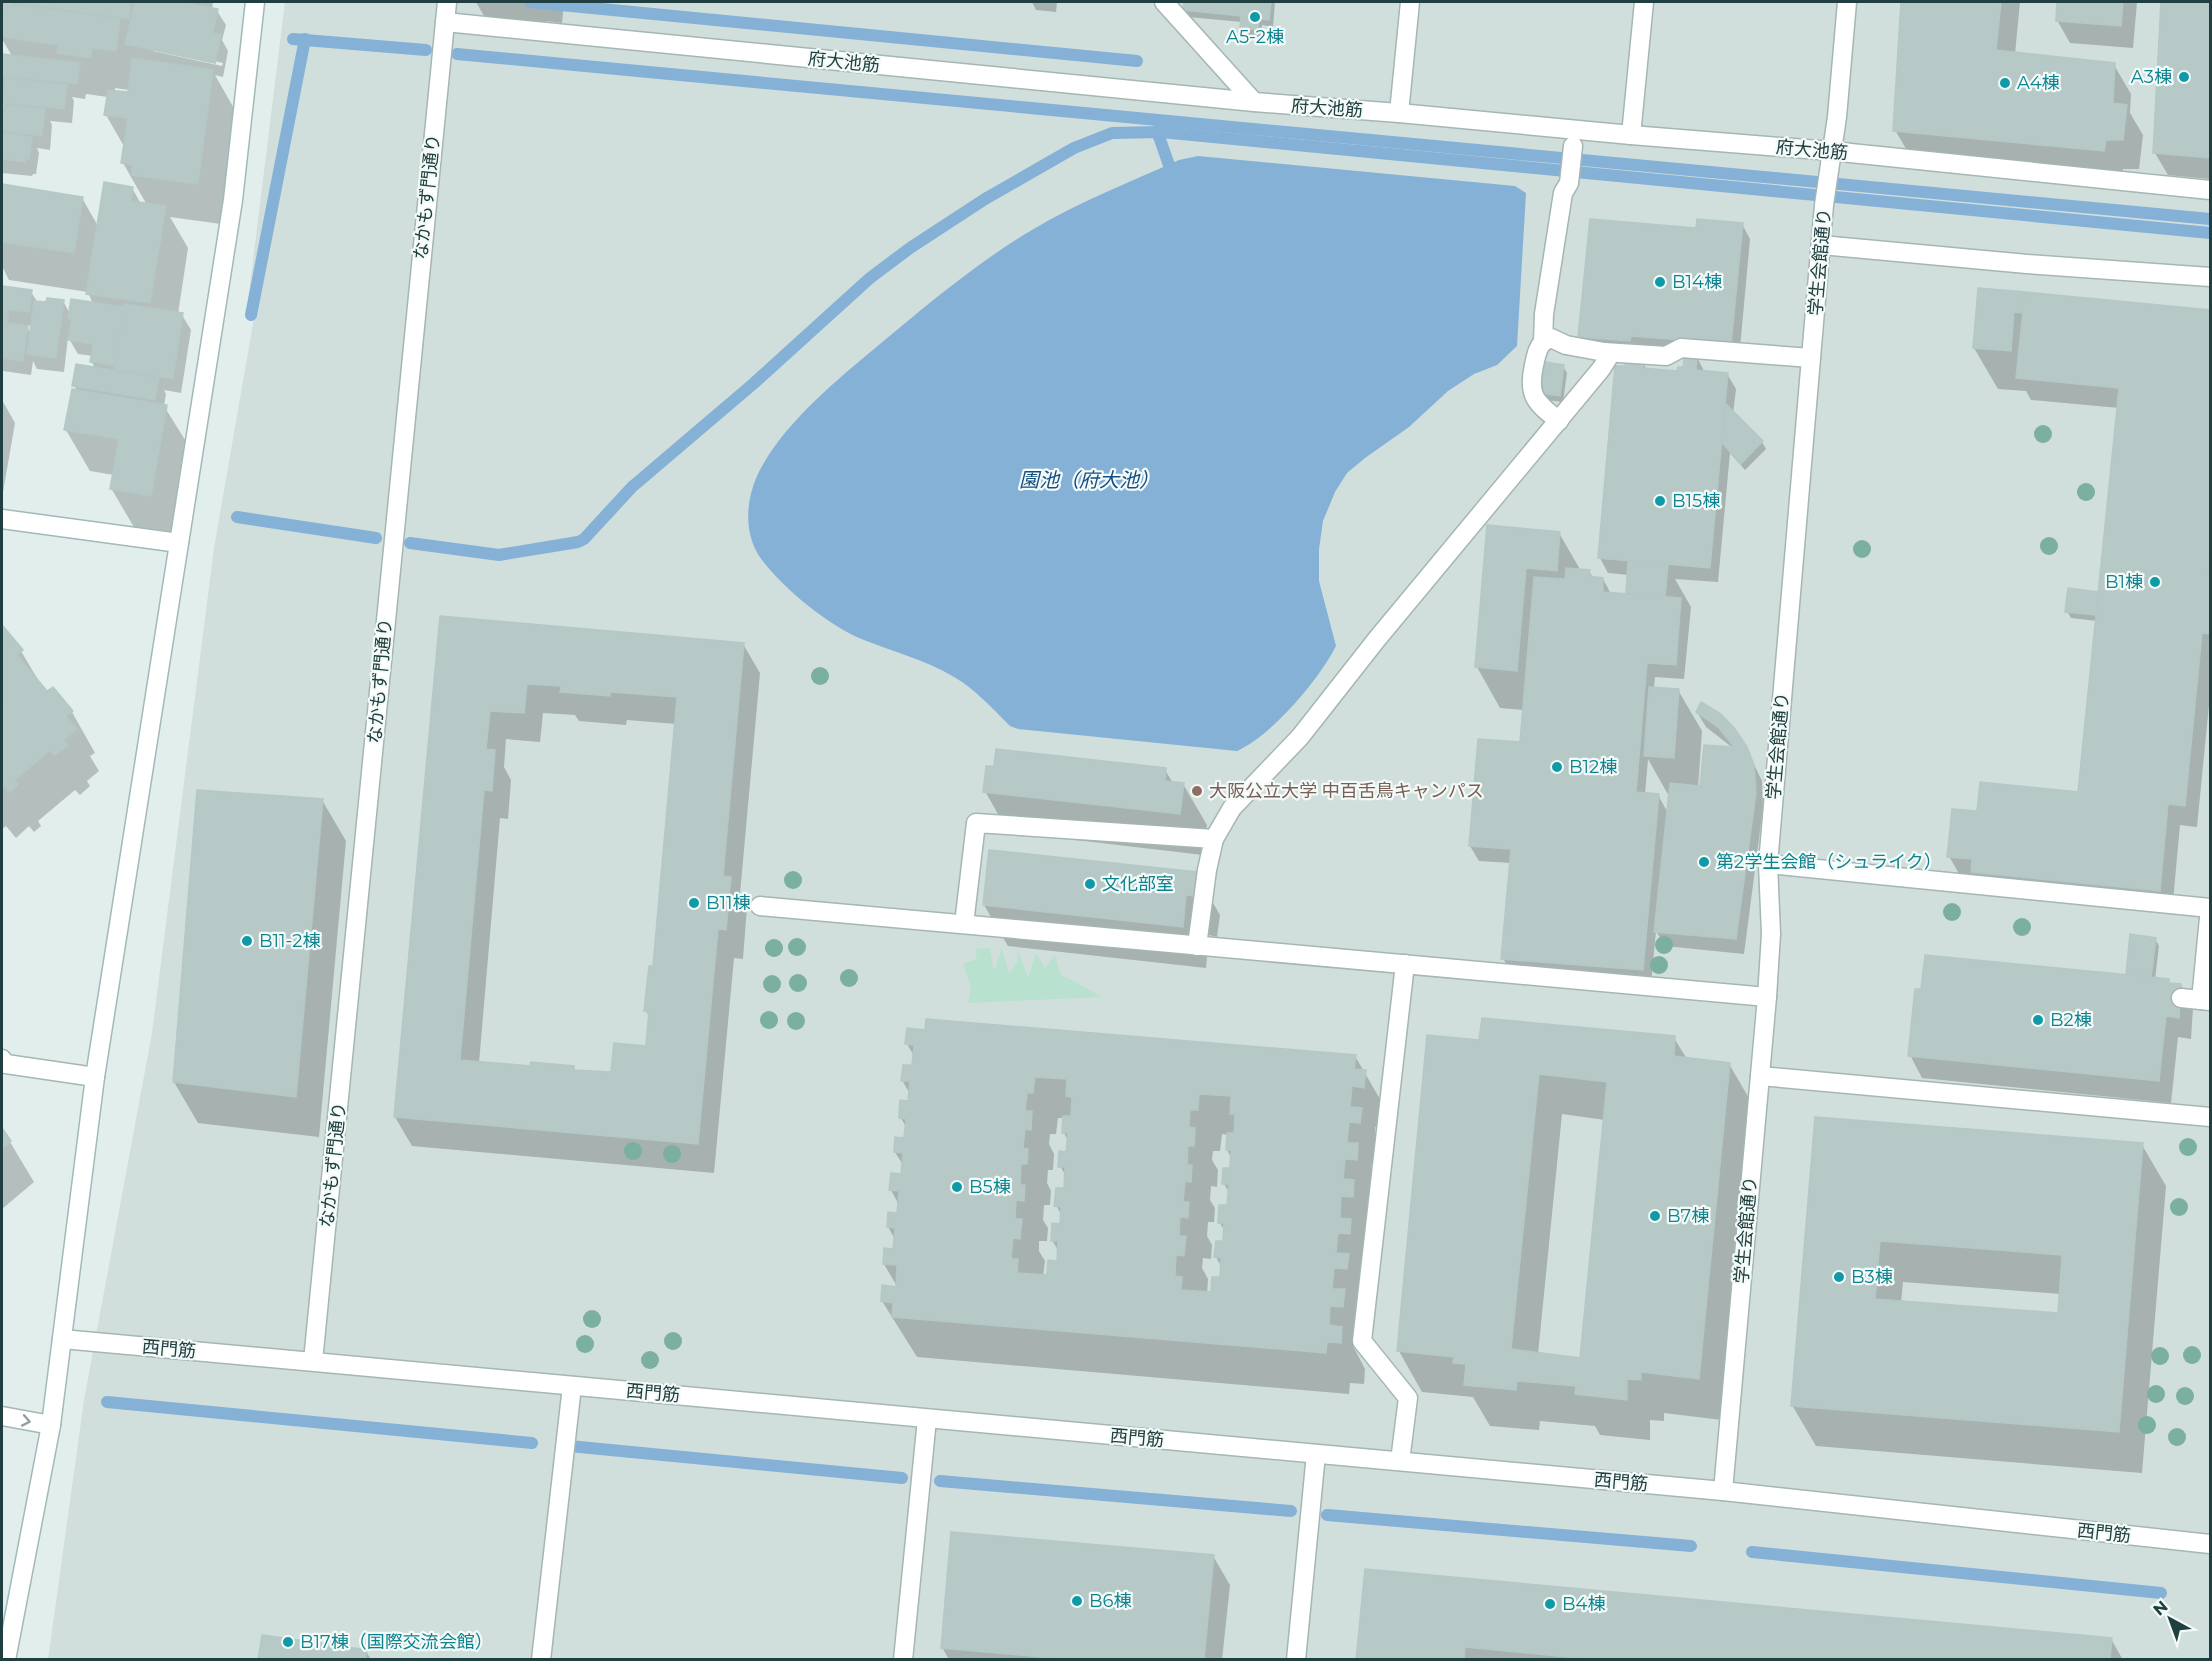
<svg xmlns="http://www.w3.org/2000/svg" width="2212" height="1661" font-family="Montserrat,'Noto Sans JP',sans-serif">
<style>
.built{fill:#d0dedc}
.green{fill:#b9e1d0}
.water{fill:#85b1d7}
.shadow{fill:#0003;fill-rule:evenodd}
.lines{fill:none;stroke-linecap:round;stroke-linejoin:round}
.stream{stroke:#85b1d7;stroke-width:12}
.building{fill:#b7c9c6;stroke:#b4c8c6;stroke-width:1.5;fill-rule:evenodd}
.lane-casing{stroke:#a4b6b5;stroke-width:21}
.street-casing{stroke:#a4b6b5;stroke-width:21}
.secondary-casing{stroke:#9fbab9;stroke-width:21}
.lane{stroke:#fff;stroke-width:18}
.street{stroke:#fff;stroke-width:18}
.secondary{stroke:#fff;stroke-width:18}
.tree{fill:#7bafa0}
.oneway{stroke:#909fa0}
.culture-dot{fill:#0f9aa8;stroke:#f3faf8;stroke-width:2}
.education-dot{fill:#8d6e63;stroke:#f3faf8;stroke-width:2}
.labels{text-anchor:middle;stroke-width:4.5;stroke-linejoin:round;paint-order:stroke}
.culture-label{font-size:18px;fill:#0d838f;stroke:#f3faf8;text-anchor:start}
.street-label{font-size:18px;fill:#203f40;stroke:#f3faf8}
.education-label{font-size:18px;fill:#785e54;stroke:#f3faf8;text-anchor:start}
.water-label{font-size:20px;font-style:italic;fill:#154e82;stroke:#f3faf8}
</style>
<rect width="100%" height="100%" fill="#e2eeec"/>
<polygon class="built" points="285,2 2210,2 2210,1659 48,1660 84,1400 152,1033 214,548 254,318 246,317"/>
<polygon class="green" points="990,948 994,971 1002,948 1009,974 1018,961 1017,949 1028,978 1036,953 1045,968 1055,955 1060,974 1102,997 968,1003 971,987 963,964 977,959 975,949"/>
<path class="water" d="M1198,156l317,30 11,7 -9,153 -20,19 -23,9 -26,17 -39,36 -44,31 -18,15 -12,19 -12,29 -4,28v32l17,65c-18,35 -64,89 -99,105l-219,-22 -8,-3c-17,-17 -35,-37 -56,-49 -28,-17 -60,-25 -90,-37 -34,-13 -80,-51 -102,-80 -18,-24 -17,-57 -5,-84 23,-50 81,-97 123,-132 48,-40 98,-82 152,-114 47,-28 98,-48 147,-70z"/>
<g class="shadow">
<path d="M11,2h202l-1,8 5,1 9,14 -4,15 6,11 -5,26 -8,-2 21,37 -15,112 -51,-7 18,31 -10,66 4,1 9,15 -10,63 -17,-3 2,4 -2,12 26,42 -15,88 -40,-7 -24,-41 3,-13 -24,-4 -24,-41 11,-39 -3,-6 21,-16 -3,-7 1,-6 -15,-2 -10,-17 -4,35 -27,-3 -4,-8 -2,14 -28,-4 -1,-2v-82l29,5 7,11 25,-2 7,13 23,-10 -5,-12 -79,-12 -7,-14v-81l80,13 16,28 34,-38 9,16 6,1 -24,-42 2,-15 -19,-33 2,-18 -22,-3 -1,5 -13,-2 2,4 -2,22 -22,-2 2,4 -2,25 -13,-2 2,5 -3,21h-3l-1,2 -30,-3v-67h3l-2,-4 2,-13 -3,-2v-32l10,1 -10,-17v-12l2,-23 9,2zM153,48l70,15 -1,3 -69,-15zM115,88l14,2v4l-14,-2zM26,325l6,1 -1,8z"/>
<polygon points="476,2 564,2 562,23 546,21 544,38 491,28"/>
<polygon points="1032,2 1057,2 1056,12 1036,10"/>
<polygon points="1185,2 1275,2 1273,27 1262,25 1261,37 1245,35 1241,28 1242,22 1188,17 1184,10"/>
<polygon points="1903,2 2020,2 2015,54 2114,65 2131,94 2130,113 2143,135 2139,169 2123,169 2120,180 1912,159 1895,130"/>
<polygon points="2059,2 2137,2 2133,48 2070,43 2057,20"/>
<polygon points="2163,2 2210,2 2210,179 2168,175 2155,153"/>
<path d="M1742,224l8,15 -11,120 -43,-4 9,18 22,1 9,15 -3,25 29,28 4,7 -21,21 -15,-17 -12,129 -43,-3 16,28 -7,72 -29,-2 -1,11 24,2 24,41 -4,57h3l32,-40 -27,-21 -9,-15 5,-8 44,44 16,33 1,27 -19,146 -79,-8 -9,-15 -5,53 -140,-11 -8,-15 8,-95 -32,-2 -9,-15 52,-103 2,-33 -24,-2 -23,-41 11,-140 71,6 22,38h8l4,7 10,1 8,15 16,1 2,-20 -21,-2 -8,-15 17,-191 10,1 16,-5 4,7 32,3 5,-4 2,-15 -97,-2 -9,-15 118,-108zM1648,759l22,39 -2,15 -10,-18 -13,-1z"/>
<polygon points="1979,290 2210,312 2210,695 2197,827 2180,825 2172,912 1962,879 1949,856 1978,813 2079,793 2097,621 2071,618 2067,611 2069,590 2100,593 2119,408 2031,400 2026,391 1998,389 1974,348"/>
<polygon points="1563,366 1567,373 1563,402 1546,400 1542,393"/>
<polygon points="2,400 15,423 2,498"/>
<path d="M441,618l302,26 17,29 -20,221 7,13 -4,52 -9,-1 -20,215 -302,-27 -17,-29zM543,713l32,2 4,6 47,4 1,-5 49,4 -21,244 -9,43 4,6 -3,31 -34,26 -37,-3 -3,-4 -42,1 -52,-5 21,-245 8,1 3,-39 -7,-13 2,-28 34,3z"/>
<polygon points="3,629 21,651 44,690 72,712 95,753 90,756 99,771 87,781 90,786 80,795 75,790 38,821 41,826 34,832 29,826 16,838 6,826 2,829"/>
<polygon points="1165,770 1173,783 1183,784 1207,825 1203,855 1008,832 985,791"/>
<polygon points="322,800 346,841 319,1137 198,1123 174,1082"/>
<polygon points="1196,874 1220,915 1217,937 1209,935 1206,968 1008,946 984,905"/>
<polygon points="2155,939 2159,946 2155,979 2168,981 2170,985 2181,985 2193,1008 2191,1039 2178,1037 2171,1103 1922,1078 1910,1055 2128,977"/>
<path d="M1674,1038l13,21 42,5 24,41 -31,315 -58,-7v8l-14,-1v20l-50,-5 -5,-9 -55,-5 -1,9 -49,-4 -17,-29 -51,-5 -23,-41 81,-309zM1562,1114l43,6 -24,240 -43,-6z"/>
<path d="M907,1044l448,12 33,57 -1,15 -12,-1v6l10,18 -2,13 -11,-1 -1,6 10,17 -1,15 -12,-1 -1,6 10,16 -1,15h-12v7l10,17 -1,13 -12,-1 5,74 -13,-1 12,23 -1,15 -14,-1 -1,11 -432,-37 -35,-56 16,-13 -14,-24 10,-13 1,-12 -7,-12 10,-13 1,-9 -8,-15 11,-14 1,-11 -8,-13 11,-12 1,-12 -7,-11 10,-14v-9l-8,-14 11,-13 1,-11zM1058,1118h7l-1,15 5,9 -1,12 -8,12 6,10 -1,14 -9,15 6,11 -1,10 -9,14 7,12 -1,10 -10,15 -5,-1 2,-15 -6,-10v-10h8l1,-13 -5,-8 1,-15h6l1,-14 -4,-8 1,-13h5l1,-16 -5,-10 1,-10h6zM1222,1134l6,1 -1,15 5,9v11l-8,14 6,10 -1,13 -9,16 5,9v11l-9,14 6,11 -1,11 -9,15h-5l1,-15 -6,-11 1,-10 8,1 1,-14 -5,-9 1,-14h6l1,-14 -5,-8 1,-14 6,1 1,-17 -6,-10 1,-9h7z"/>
<path d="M1817,1118l325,27 24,41 -24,287 -326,-27 -24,-41zM1903,1282l158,12 -2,21 -158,-12z"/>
<polygon points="2,1131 10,1142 34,1182 2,1209"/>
<polygon points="1213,1556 1230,1585 1222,1660 949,1660 942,1647"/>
<polygon points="1366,1571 2111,1639 2123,1660 1358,1660"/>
<polygon points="366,1651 371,1660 260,1660"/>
</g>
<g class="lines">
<g class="stream">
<polyline points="530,2 1137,61"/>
<polyline points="293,39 426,50"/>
<polyline points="457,54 2210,219"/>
<polyline points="1157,131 1169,165"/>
<polyline points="251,315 305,39"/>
<polyline points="237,517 376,538"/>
<polyline points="410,543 499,555 578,542 584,539 632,487 753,384 870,278 910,248 985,199 1074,148 1112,133 1161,132 2210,233"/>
<polyline points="107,1402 532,1443"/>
<polyline points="569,1446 902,1478"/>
<polyline points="940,1481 1291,1511"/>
<polyline points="1327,1515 1691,1546"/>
<polyline points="1752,1552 2161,1593"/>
</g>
</g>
<g class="building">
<polygon points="11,2 131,2 129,19"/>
<polygon points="135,2 181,2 218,9 213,33 221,35 215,63 125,44"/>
<polygon points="1184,2 1271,2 1269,20 1259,19 1258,30 1240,28 1241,16 1183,10"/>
<polygon points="1901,2 2001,2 1996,50 2115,63 2113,103 2127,105 2123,140 2106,140 2104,151 1893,131"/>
<polygon points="2057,2 2123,2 2121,26 2056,21"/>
<polygon points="2161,2 2210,2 2210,158 2153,153"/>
<polygon points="3,3 120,19 116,51 92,48 91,58 57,53 58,45 2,37"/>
<polygon points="2,54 80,63 77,84 2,76"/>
<polygon points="132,58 213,70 198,184 131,175 133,165 121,163 128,118 104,115 108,90 128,92"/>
<polygon points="5,78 67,85 64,109 2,103"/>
<polygon points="2,105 45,109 42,136 2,131"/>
<polygon points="2,133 32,137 29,159 25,159 25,162 2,159"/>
<polygon points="104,182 133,187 131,201 166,206 150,303 86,294"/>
<polygon points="2,184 83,197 74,253 2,242"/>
<polygon points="1590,219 1696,228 1697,219 1743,223 1731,344 1631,336 1630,341 1578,337"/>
<polygon points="2,286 32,290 29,312 9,310 7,323 28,326 23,361 2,358"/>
<polygon points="1978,288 2025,292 2023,313 2014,312 2011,351 1973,348"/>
<polygon points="2025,292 2210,310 2210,548 2208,572 2210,572 2210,634 2202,633 2185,806 2168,804 2160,891 1971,872 1972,859 1947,857 1952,809 1977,811 1980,782 2078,792 2119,388 2016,378"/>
<polygon points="47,298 64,300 56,358 27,354 34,301 46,302"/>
<polygon points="71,299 124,307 115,366 90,362 93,344 68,340 72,319 68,318"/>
<polygon points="124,304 183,313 173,379 114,369"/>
<polygon points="1685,353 1697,354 1696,370 1728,373 1710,568 1598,558 1615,366 1625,366 1626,360 1644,361 1643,368 1677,371 1678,367 1683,367"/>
<polygon points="1545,362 1564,365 1560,396 1541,393"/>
<polygon points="76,364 159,378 155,400 72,386"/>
<polygon points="72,389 167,405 151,496 110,489 119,439 64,430"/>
<polygon points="1726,404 1763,441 1741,464 1722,443"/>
<polygon points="1487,525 1560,532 1557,571 1526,568 1517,671 1475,667"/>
<polygon points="1628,561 1668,565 1665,597 1626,594"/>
<polygon points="1566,568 1590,570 1589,576 1603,578 1603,592 1681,598 1676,665 1647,663 1636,792 1659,794 1643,970 1501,959 1511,849 1469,846 1478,739 1520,742 1534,577 1565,579"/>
<polygon points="2068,588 2098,592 2096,615 2065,612"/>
<path d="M440,616l304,27 -21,233 8,1 -5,53 -8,-1 -20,215 -304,-27zM527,684l34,2 -1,6 50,4v-4l67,5 -24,269h-4l-5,45h5l-3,35 -32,-3 -3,29 -37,-2v-4l-43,-4 -1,4 -70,-6 24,-270 8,1 3,-41 -9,-1 4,-38 34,2z"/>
<polygon points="3,626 23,650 17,655 47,691 53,687 73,711 66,716 77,729 64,740 68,745 55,755 50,750 15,780 18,784 10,792 5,786 2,789"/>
<polygon points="1649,687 1679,689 1674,758 1644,756"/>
<polygon points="1701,702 1721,714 1735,729 1747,747 1754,765 1756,793 1736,939 1654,932 1670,783 1700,786 1704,745 1734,747 1719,728 1696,712"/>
<polygon points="996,749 1166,768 1165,781 1184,783 1180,814 983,792 986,766 994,766"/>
<polygon points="197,790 323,799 296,1097 173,1082"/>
<polygon points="989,850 1197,872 1194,896 1186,895 1183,927 983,905"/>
<polygon points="2130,934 2156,938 2151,978 2126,975"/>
<polygon points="1925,955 2169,979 2169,983 2181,984 2179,1018 2166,1016 2159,1081 1908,1056 1915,989 1921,989"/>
<path d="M1482,1018l193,18 -1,20 56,7 -31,316 -58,-7v8l-14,-1v21l-52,-6 1,-8 -59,-5 -1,9 -52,-5 2,-21 -13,-1 1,-6 -57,-6 30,-316 52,5zM1539,1074l68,8 -27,276 -69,-9z"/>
<path d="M926,1019l430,36 -2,14 12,1 -2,18 -12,-2 -2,21 12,1 -2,15 -11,-1 -2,21h11l-1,17 -12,-1 -2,20 11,1 -1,17 -12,-1 -1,22 11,1 -1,15 -12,-1 -2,20 13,1 -2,15 -13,-1 -2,21h13l-2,18 -13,-1 -1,19 13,2 -1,16 -14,-1 -1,11 -434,-36 1,-14 -12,-2 1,-16 14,2 1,-22 -14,-1 1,-16 9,1 2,-21 -8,-1 1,-15 9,1 2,-22 -10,-1 2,-17 10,1 2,-21 -9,-1 1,-15 9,1 2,-19 -7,-1 1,-18 8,1 2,-20h-9l2,-16h9l2,-20 -9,-1 2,-16 18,2zM1035,1077l32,2 -1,17 6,1 -1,19h-8l-1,17h6l-2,19 -7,-1 -1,16h7l-1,21h-8l-2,18 7,1 -1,17 -8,-1 -1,18h7l-1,20 -9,-1 -1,15 -30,-2 1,-14h-7l2,-21 7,1 2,-20h-7l1,-19 8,1 1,-16h-5l1,-21h6l1,-15 -5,-1 2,-19 6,1 1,-19h-7l2,-18h6zM1199,1094l32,2 -1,18h5l-1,19h-7l-1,17h5l-1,18h-7l-1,16h7l-2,21h-8l-1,18h6l-1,18h-7l-2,16 7,1 -1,19h-8l-1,15 -30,-2 1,-13 -7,-1 1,-21 8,1 2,-20h-7l1,-19 8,1 1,-16h-6l2,-21 6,1 1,-17h-5l1,-19h6l1,-18 -6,-1 1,-17h8z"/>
<path d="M1815,1117l328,26 -24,289 -328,-26zM1880,1241l182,14 -4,58 -183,-14z"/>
<polygon points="2,1128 11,1141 2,1149"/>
<polygon points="951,1532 1214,1555 1204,1660 1073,1660 941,1648"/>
<polygon points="1365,1569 2112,1638 2110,1660 1596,1660 1465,1647 1464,1660 1356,1660"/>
<polygon points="262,1635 367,1650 365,1660 258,1660"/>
</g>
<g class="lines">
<g class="lane-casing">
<g id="lane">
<polyline points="1164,2 1254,102"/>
<polyline points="445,22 1254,102 1399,113 1631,135 1831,151 2210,190"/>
<polyline points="1399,113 1410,2"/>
<polyline points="1631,135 1644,2"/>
<polyline points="1573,146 1569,183 1563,193 1544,314 1543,342 1551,338 1566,345 1604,352 1666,356 1681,348 1811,358"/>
<polyline points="1821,245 2027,264 2210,277"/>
<path d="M1543,342c-6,6 -7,15 -9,23 -7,31 2,38 25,56"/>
<polyline points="1214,839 1232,808 1300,737 1377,639 1601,369 1608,358 1604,352"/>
<polyline points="1768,864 2210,908 2201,1000"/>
<polyline points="760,906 1767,997"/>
<polyline points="964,924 976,823 1214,839 1207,870 1197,946"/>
<polyline points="2181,998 2210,1001"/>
<polyline points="2,1059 6,1064 95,1077"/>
<polyline points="1760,1076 2210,1117"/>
<polyline points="62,1339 1723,1491 2210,1544"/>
<polyline points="313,1361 447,2"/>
<polyline points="1400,1461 1408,1398 1362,1341 1405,964"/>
<polyline points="1723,1491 1767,997 1771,934 1768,864 1824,205 1837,117 1847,2"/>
<polyline points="541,1660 572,1386"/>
<polyline points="903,1660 927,1419"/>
<polyline points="1296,1660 1316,1454"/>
</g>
</g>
<g class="street-casing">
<polyline id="street" points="2,1416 51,1425"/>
</g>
<g class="secondary-casing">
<g id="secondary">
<polyline points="2,519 179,543"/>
<polyline points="6,1660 51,1425 95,1077 233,200 255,2"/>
</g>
</g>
<use href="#lane" class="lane"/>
<use href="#street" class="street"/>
<use href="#secondary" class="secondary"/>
</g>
<g class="tree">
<circle cx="2043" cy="434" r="9"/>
<circle cx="2086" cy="492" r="9"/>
<circle cx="2049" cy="546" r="9"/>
<circle cx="1862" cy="549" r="9"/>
<circle cx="820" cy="676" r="9"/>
<circle cx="793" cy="880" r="9"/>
<circle cx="1952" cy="912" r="9"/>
<circle cx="2022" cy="927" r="9"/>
<circle cx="1664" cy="945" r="9"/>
<circle cx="797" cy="947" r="9"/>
<circle cx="774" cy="948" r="9"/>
<circle cx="1659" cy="965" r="9"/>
<circle cx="849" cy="978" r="9"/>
<circle cx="798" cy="983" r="9"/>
<circle cx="772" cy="984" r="9"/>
<circle cx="769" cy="1020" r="9"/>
<circle cx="796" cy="1021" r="9"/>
<circle cx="2188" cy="1147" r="9"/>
<circle cx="633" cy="1151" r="9"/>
<circle cx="672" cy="1154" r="9"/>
<circle cx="2179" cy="1207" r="9"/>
<circle cx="592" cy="1319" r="9"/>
<circle cx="673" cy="1341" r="9"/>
<circle cx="585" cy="1344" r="9"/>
<circle cx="2192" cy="1355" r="9"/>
<circle cx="2160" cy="1356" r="9"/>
<circle cx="650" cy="1360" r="9"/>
<circle cx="2156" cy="1394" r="9"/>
<circle cx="2185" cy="1396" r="9"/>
<circle cx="2147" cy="1425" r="9"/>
<circle cx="2177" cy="1437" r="9"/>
</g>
<defs><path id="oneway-chevron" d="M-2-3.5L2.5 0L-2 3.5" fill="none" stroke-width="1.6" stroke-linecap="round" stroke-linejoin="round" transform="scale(1.5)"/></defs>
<use class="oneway" href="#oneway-chevron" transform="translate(26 1421) rotate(11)"/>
<g class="culture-dot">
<circle cx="1255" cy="17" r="6"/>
<circle cx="2184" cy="77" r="6"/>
<circle cx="2005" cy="83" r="6"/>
<circle cx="1660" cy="282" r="6"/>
<circle cx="1660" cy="501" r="6"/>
<circle cx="2155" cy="582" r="6"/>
<circle cx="1557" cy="767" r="6"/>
<circle cx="1704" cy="862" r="6"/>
<circle cx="1090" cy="884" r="6"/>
<circle cx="694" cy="903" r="6"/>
<circle cx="247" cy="941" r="6"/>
<circle cx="2038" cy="1020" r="6"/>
<circle cx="957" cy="1187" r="6"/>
<circle cx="1655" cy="1216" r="6"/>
<circle cx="1839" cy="1277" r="6"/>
<circle cx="1077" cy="1601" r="6"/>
<circle cx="1550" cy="1604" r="6"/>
<circle cx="288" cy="1642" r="6"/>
</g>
<circle class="education-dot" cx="1197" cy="791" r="6"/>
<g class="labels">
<g class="culture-label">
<text x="1255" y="43" text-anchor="middle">A5-2棟</text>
<text x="2172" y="83" text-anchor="end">A3棟</text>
<text x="2017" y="89">A4棟</text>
<text x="1672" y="288">B14棟</text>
<text x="1672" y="507">B15棟</text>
<text x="2143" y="588" text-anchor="end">B1棟</text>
<text x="1569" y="773">B12棟</text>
<text x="1716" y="868">第2学生会館（シュライク）</text>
<text x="1102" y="890">文化部室</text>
<text x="706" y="909">B11棟</text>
<text x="259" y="947">B11-2棟</text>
<text x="2050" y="1026">B2棟</text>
<text x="969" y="1193">B5棟</text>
<text x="1667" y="1222">B7棟</text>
<text x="1851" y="1283">B3棟</text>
<text x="1089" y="1607">B6棟</text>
<text x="1562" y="1610">B4棟</text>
<text x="300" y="1648">B17棟（国際交流会館）</text>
</g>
<g class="street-label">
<text transform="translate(844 62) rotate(6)" y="6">府大池筋</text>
<text transform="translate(1327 108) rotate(4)" y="6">府大池筋</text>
<text transform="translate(1812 150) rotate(5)" y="6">府大池筋</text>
<text transform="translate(427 197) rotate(-84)" y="6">なかもず門通り</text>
<text transform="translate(1820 262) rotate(-85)" y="6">学生会館通り</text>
<text transform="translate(380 681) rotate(-85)" y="6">なかもず門通り</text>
<text transform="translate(1778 746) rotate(-85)" y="6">学生会館通り</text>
<text transform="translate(333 1165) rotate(-84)" y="6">なかもず門通り</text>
<text transform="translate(1746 1230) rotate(-85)" y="6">学生会館通り</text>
<text transform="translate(169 1349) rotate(5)" y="6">西門筋</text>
<text transform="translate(653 1393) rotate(5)" y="6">西門筋</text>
<text transform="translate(1137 1438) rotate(5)" y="6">西門筋</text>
<text transform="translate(1621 1482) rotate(5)" y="6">西門筋</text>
<text transform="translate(2104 1533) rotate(6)" y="6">西門筋</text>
</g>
<g class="education-label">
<text x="1209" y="797">大阪公立大学 中百舌鳥キャンパス</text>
</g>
<g class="water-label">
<text x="1089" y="487">園池（府大池）</text>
</g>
</g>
<rect width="2212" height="1661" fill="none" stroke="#203f40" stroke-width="6"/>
<g transform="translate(2170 1619) rotate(319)" stroke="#f3faf8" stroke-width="4.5" paint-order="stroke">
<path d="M0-4.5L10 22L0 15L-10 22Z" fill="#203f40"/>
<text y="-9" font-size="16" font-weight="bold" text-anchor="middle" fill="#203f40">N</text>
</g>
</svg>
